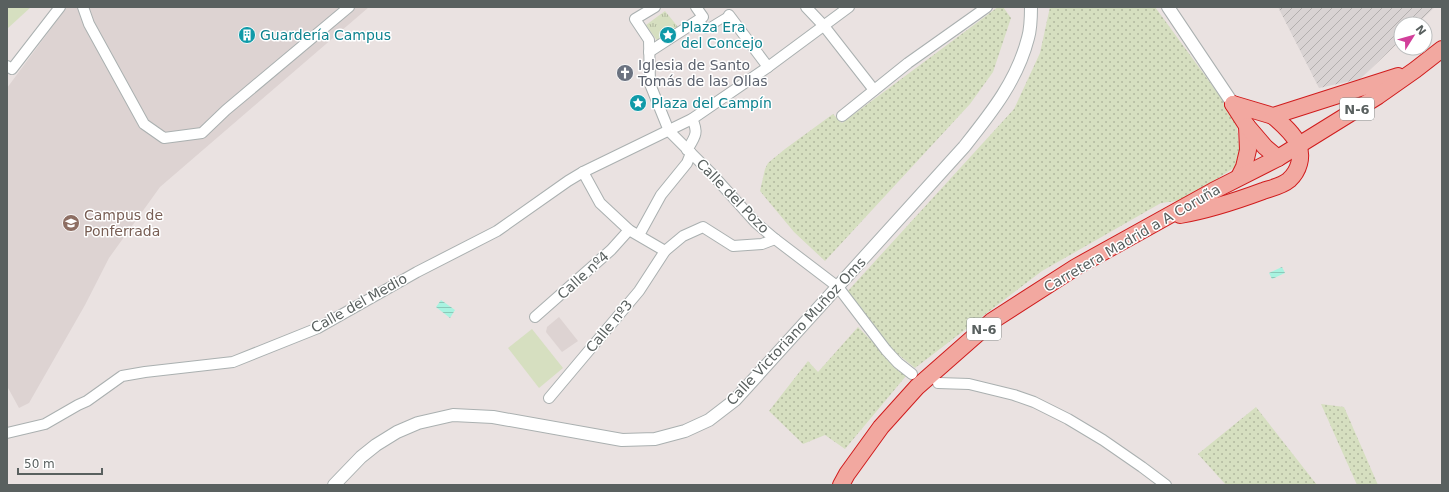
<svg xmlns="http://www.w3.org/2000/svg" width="1449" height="492" font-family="'DejaVu Sans',sans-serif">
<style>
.industrial{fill:url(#industrial-furrows)}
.education{fill:#ddd3d2}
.grass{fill:url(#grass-dots)}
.park{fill:url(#park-tufts)}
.pitch{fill:#d6dfc0}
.water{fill:url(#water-rules)}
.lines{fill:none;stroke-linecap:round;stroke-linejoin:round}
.pedestrian-casing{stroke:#aab0b0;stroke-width:9}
.minor-casing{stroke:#aab0b0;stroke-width:12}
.tertiary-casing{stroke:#aab0b0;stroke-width:14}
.trunk-casing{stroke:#d01c1d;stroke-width:18}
.pedestrian{stroke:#fff;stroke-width:7}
.minor{stroke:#fff;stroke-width:10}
.tertiary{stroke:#fff;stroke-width:12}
.trunk{stroke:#f2a8a0;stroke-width:16}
.labels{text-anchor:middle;stroke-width:3;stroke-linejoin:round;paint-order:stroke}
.shield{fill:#fff;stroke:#8b908f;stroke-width:1}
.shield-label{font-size:13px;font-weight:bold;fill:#59605f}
.culture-label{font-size:14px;fill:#0d838f;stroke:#fff;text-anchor:start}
.worship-label{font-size:14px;fill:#5b616d;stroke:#fff;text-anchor:start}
.street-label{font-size:14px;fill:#59605f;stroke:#fff}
.education-label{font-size:14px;fill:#785e54;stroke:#fff;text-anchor:start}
</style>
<defs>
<pattern id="industrial-furrows" width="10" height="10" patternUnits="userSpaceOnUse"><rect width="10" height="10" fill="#d9d3d3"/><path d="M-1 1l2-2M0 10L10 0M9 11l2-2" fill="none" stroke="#b3afae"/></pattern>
<pattern id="grass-dots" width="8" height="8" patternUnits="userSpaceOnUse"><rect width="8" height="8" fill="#d6dfc0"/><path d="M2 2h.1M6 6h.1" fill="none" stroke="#b1b89f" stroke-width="1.8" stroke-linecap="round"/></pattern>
<pattern id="park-tufts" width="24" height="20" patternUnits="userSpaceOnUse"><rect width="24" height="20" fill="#d6dfc0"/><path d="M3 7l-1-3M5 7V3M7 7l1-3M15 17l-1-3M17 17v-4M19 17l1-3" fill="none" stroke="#b1b89f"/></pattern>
<pattern id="water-rules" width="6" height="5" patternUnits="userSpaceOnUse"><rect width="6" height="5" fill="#a8f3e0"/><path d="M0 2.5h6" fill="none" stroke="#8cc8b9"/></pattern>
</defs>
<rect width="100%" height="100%" fill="#eae2e1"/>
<polygon class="industrial" points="1278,7 1435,7 1417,24 1401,24 1401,40 1360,79 1319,88"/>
<g class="education">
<polygon points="67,7 369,7 160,187 109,258 85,305 29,403 19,408 7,386 7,88"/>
<polygon points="559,317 578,341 562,352 546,332 547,327"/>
</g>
<g class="grass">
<polygon points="998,7 1003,7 1011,18 993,72 970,104 825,261 794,232 760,191 765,169 768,163 785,149 833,114 842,123"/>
<polygon points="1050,7 1155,7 1236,118 1241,163 1185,200 1161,203 1042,271 915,368 880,340 846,293 1014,109 1040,53"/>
<polygon points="858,327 906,376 845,449 825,435 803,444 769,411 808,361 818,372"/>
<polygon points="1321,404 1344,407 1378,485 1357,485"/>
<polygon points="1256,407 1317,485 1226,485 1198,454"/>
</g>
<polygon class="park" points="665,11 678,27 658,42 646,25"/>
<g class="pitch">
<polygon points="7,7 31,7 7,29"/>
<polygon points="532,329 563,368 539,388 508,348"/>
</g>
<g class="water">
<polygon points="1282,267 1285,273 1272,279 1269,273"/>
<polygon points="441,300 455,310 450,318 436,307"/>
</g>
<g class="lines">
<g class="pedestrian-casing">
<polyline id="pedestrian" points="700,20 706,29 729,15"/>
</g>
<g class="minor-casing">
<g id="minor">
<polyline points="83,7 89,24 144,124 164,138 202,133 226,110 349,7"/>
<polyline points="655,7 635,19 649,40 650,84 669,131 712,174 756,223 775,239 838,287 886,350 898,363 912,374"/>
<polyline points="806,7 824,26 874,90"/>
<polyline points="729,15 768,67"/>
<polyline points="649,52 703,17 696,7"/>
<polyline points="7,66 12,69 60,7"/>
<polyline points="842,116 908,63 987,7"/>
<path d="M687,150c8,-13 12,-17 5,-31"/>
<polyline points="583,172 600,203 629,230 665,251"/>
<polyline points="639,235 661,195 687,163 691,153"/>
<polyline points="535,317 611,250 629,230"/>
<polyline points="938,383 969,384 1014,395 1034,402 1068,419 1103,440 1142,467 1166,485"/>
<polyline points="549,398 639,291 665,251 683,236 703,227 733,246 762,244 775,239"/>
<polyline points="7,433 45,424 78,405 87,401 122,376 145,372 233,362 318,328 417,272 497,231 568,181 583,172 692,119 768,67 849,7"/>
</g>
</g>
<g class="tertiary-casing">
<g id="tertiary">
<polyline points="1168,7 1233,104"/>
<path d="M334,485l27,-28 15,-12 21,-13 21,-9 35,-8 40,2 129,23 33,-1 30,-8 24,-11 26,-20 229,-253c27,-34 53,-66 64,-109 3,-10 3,-21 3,-31"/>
</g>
</g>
<g class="trunk-casing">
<g id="trunk">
<polyline points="1233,104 1273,116 1398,76"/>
<polyline points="1233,104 1247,126 1248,150 1244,167 1239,177"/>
<polyline points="1247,126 1265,147 1278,158"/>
<path d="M1180,215c29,-5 56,-14 83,-24 9,-3 19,-5 26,-11 10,-9 14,-23 9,-36 -5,-11 -16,-20 -25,-28"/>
<polyline points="841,485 847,474 881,427 917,387 992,321 1076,267 1213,191 1278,158 1378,96 1415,70 1442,49"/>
</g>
</g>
<use href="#pedestrian" class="pedestrian"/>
<use href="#minor" class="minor"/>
<use href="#tertiary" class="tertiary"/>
<use href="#trunk" class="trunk"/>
</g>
<defs>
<g id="building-disc" transform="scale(0.9)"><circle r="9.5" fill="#0f9aa8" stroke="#fff"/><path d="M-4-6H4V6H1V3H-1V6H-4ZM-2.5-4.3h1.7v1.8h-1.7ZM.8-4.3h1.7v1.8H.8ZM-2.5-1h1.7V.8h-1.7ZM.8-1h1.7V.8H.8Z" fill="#fff"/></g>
<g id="sight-disc" transform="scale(0.9)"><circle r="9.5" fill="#0f9aa8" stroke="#fff"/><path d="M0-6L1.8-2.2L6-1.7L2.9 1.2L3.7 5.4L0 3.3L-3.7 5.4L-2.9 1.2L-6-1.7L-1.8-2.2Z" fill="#fff"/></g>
<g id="church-disc" transform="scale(0.9)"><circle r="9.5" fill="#6b7280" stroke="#fff"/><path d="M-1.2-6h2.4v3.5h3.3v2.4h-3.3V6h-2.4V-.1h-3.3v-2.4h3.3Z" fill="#fff"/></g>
<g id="university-disc" transform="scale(0.9)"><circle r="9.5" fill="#8d6e63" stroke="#fff"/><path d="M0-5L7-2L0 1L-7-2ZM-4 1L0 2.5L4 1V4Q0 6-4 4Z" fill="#fff"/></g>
</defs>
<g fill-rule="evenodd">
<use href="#building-disc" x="247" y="35"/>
<use href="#sight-disc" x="668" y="35"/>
<use href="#church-disc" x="625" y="73"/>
<use href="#sight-disc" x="638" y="103"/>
<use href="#university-disc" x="71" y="223"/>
</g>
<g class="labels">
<g class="shield">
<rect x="1340" y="98" width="34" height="22" rx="3"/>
<rect x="967" y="318" width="34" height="22" rx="3"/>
</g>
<g class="shield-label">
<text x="1357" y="114">N-6</text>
<text x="984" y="334">N-6</text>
</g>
<g class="culture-label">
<text x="681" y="32">Plaza Era<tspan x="681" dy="16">del Concejo</tspan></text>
<text x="260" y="40">Guardería Campus</text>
<text x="651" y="108">Plaza del Campín</text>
</g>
<g class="worship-label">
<text x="638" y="70">Iglesia de Santo<tspan x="638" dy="16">Tomás de las Ollas</tspan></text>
</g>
<g class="street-label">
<text transform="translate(733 196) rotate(46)" y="5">Calle del Pozo</text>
<text transform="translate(1132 238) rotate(-30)" y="5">Carretera Madrid a A Coruña</text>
<text transform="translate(583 275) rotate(-42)" y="5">Calle nº4</text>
<text transform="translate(359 303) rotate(-29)" y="5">Calle del Medio</text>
<text transform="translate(609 326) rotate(-50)" y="5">Calle nº3</text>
<text transform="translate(796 331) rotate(-47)" y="5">Calle Victoriano Muñoz Oms</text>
</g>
<g class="education-label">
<text x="84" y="220">Campus de<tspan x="84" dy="16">Ponferrada</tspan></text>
</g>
</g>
<rect width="1449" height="492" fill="none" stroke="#59605f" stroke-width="16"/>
<g transform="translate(1413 36) rotate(53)"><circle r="19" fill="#ffffff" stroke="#bdbfbf"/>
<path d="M0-3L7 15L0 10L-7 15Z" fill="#d23f9a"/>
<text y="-6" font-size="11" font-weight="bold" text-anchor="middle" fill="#59605f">N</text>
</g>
<path d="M18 468v6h84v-6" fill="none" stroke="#59605f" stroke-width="2"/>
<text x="24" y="468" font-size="12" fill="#59605f" stroke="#ffffff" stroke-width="3" paint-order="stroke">50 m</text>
</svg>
